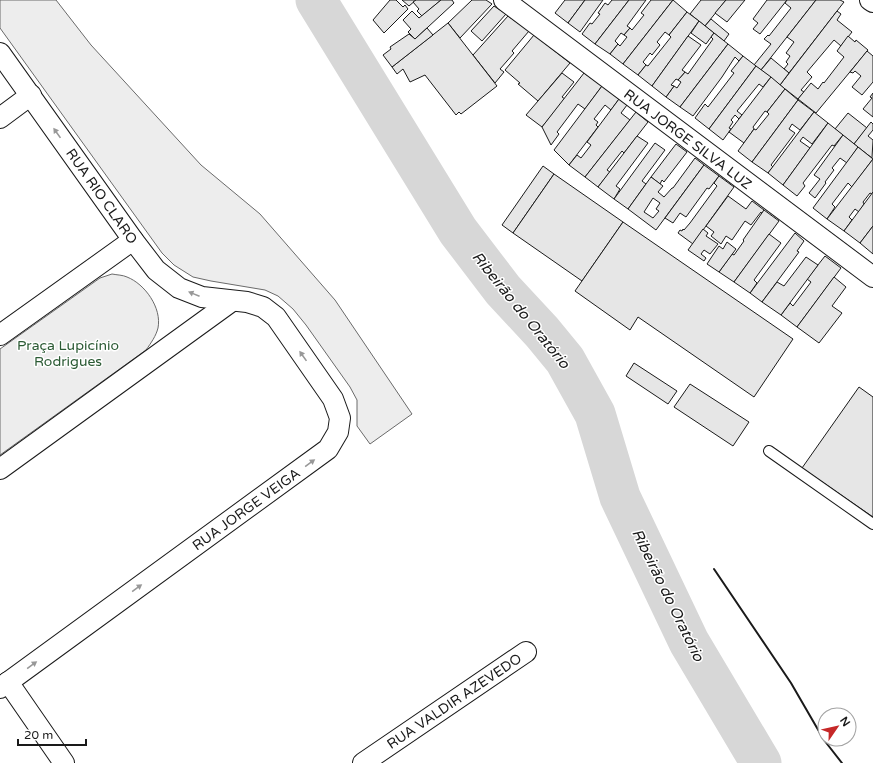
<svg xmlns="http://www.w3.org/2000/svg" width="873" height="763" font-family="'Varela Round',sans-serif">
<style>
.green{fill:#ededed;stroke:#6a6a6a}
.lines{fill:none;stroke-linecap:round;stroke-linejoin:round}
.river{stroke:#d7d7d7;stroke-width:41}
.building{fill:#e6e6e6;stroke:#1a1a1a;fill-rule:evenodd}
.service-casing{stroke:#1a1a1a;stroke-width:12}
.minor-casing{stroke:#1a1a1a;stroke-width:22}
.service{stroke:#fff;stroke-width:10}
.minor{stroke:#fff;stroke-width:20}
.wall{stroke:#1a1a1a;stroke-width:2}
.oneway{fill:#989898}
.labels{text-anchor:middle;stroke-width:3;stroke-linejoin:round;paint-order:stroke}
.street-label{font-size:14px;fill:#1a1a1a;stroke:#fff}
.park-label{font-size:14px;fill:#2b5a34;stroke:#fff}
.water-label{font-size:15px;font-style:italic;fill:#1a1a1a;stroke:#fff}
</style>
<rect width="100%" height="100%" fill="#fff"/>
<g class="green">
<polygon points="0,0 56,0 91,45 201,165 260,214 335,300 412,414 370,444 357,426 357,400 350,387 306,325 293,309 278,296 265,290 211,281 193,277 174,265 162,253 0,28"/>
<path d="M112,274c5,1 11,1 15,3 18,7 35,31 31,51 -2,8 -7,15 -12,22l-146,105v-106l100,-71z"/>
</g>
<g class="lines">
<polyline class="river" points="316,0 458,231 503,290 542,332 565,360 595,414 620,497 689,642 761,763"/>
</g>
<g class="building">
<polygon points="390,0 396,0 403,7 405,5 408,9 384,33 373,20"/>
<polygon points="402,0 416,0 409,6"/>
<polygon points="416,0 441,0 422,16 417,11 419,9 413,2"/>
<polygon points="441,0 452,0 454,3 415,39 408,32 411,29 403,20 412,11 419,18"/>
<polygon points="472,0 486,0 492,4 460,38 448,23"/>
<polygon points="565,0 585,0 568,23 555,13"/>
<polygon points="585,0 603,0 580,32 568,23"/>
<polygon points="612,0 629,0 595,44 582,34 590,23 592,24 600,14 598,13 605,3 608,5"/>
<polygon points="629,0 646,0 627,26 630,28 624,35 621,33 615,41 618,44 610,54 595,44"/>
<polygon points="651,0 673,0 623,64 610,54 618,44 620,46 627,37 624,35 630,28 632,30 644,15 641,13"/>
<polygon points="673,0 687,12 669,35 665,32 657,42 660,45 652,55 650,53 643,62 646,65 638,75 623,64"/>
<polygon points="701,0 726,0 705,26 690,14"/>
<polygon points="726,0 745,0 727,22 715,13"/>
<polygon points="767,0 787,0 760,34 753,29 758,23 753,19"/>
<polygon points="787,0 816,0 761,70 754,65 771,44 764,39 768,35 769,36 791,8 785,3"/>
<polygon points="816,0 840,0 844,2 789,73 784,69 788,64 786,62 790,56 786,53 794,42 787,37"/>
<polygon points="494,6 506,14 482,41 471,31"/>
<polygon points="837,11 841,14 837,20 852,32 841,46 834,40 807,72 812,77 801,90 804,92 798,99 780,85"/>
<polygon points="687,12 699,21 652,86 638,75 646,65 648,66 671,37 669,35"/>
<polygon points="508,16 529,31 512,51 514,53 500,69 504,72 495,83 473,55"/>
<polygon points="711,19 729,34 724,41 705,26"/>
<polygon points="699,21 714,33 706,44 691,33"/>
<polygon points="448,23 497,86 461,114 459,112 456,115 425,75 410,82 403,69 397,74 392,67"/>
<polygon points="427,28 433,35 392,67 383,55 391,49 390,47 409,34 415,39"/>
<polygon points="714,33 728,44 680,107 666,97 674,86 677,88 681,82 678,80 685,72 688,74 713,39 711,37"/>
<polygon points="534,35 570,63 538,101 518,84 520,83 505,70"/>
<polygon points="688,36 701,45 682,70 685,72 678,80 676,79 671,85 674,86 666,97 652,86"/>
<polygon points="848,36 855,42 856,40 868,50 816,113 798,99 811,83 818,89 823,82 824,83 844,57 837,51"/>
<polygon points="728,44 743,56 739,61 735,57 722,77 693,116 680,107"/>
<polygon points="867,51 873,56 873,82 862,95 852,87 861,76 855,71 853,73 850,72"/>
<polygon points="743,56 756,66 709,129 695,118 705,104 708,107 734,73 731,71"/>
<polygon points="771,58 789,73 780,85 761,70"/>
<polygon points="756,66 771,77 763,87 759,84 737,111 742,115 739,119 735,115 731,120 733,122 729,128 731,129 723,140 709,129"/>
<polygon points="562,73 574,82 562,97 565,99 542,127 526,115"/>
<polygon points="584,73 602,86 585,109 578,104 557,132 559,134 551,145 542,127"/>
<polygon points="771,77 785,89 767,112 765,111 753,127 754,129 744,143 729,132"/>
<polygon points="602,86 619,99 611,110 605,105 594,119 598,122 596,125 598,127 569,165 554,150"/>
<polygon points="785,89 798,100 752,162 738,151 754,129 756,130 769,114 767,112"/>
<polygon points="873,93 873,117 863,109 872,98 870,97"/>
<polygon points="619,99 627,105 621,113 630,120 585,177 569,165 577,155 581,158 591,145 587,142"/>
<polygon points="798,100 814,112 800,130 792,124 789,129 795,133 771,165 773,167 768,173 752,162"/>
<polygon points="636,112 648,122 624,153 622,151 607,170 610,172 598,187 585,177"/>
<polygon points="814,112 828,123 812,144 803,137 800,141 810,148 783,185 768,173"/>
<polygon points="848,113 867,128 854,144 835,129"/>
<polygon points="871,122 873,124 873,130 868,136 873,140 872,158 854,144"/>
<polygon points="828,123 843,135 834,146 832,145 803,183 805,186 797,196 783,185"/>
<polygon points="843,135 858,147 847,163 840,158 832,168 834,170 825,182 826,183 815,198 809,193 820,179 814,175"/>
<polygon points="637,136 648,143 616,186 620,189 614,199 598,187"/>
<polygon points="655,143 665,150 642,181 646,184 628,209 614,199"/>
<polygon points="676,144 687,152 664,182 662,180 660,184 651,177"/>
<polygon points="858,147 873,159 852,187 848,183 832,204 835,207 827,219 813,208"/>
<path d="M695,158l9,7 -48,65 -28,-21 23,-32 12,9 -5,6 6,5 8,-9h1zM653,198l7,5 -4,6 3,2 -6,7 -9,-6z"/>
<polygon points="873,159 873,192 872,194 870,193 863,202 864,204 859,212 855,209 849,217 852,220 844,231 827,219"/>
<polygon points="704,165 719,176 709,189 707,188 686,217 680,213 673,223 665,218"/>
<polygon points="543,166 554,174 513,233 502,225"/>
<polygon points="554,174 623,222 582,281 513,233"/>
<polygon points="719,176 734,187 693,244 678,233 680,230 682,231 683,229 684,230 690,223 717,186 714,183"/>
<polygon points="873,192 873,226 860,243 844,231"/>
<polygon points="728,196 746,209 752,201 764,210 762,214 761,212 751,225 745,221 732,240 726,236 721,244 711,236 714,232 706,226"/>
<polygon points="764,210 779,221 734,282 719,272 732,254 734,255 744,241 743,240"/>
<polygon points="623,222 793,339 754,397 638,317 630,330 575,291"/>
<polygon points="873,226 873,254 860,243"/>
<polygon points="703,229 708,233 706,236 718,244 710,254 704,250 701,254 706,258 704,261 688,250"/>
<polygon points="795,233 804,241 797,251 799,252 762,302 750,293"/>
<polygon points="769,234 781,243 754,280 757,283 750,293 734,282"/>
<polygon points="727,242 736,249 719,272 707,264 719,246 723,249"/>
<polygon points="825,256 841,268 797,327 781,315 790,303 793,306 811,282 807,279"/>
<polygon points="806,257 818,265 781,315 762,302 777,282 784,286"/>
<polygon points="834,277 846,287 832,306 842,313 819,343 797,327"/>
<polygon points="634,363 677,391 668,404 626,376"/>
<polygon points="690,384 749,422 733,446 674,407"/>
<polygon points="859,387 873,397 873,517 802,468"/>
</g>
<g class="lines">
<g class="service-casing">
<polyline id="service" points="769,451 873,524"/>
</g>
<g class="minor-casing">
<g id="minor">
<polyline points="504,0 873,277"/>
<polyline points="870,0 873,2"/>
<polyline points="0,53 133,240 156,270 179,288 202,297 247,302 263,307 276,317 333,399 340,418 338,432 328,449 0,688"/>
<polyline points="0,118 31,95"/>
<polyline points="0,335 133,240"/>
<polyline points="0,469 232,301"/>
<polyline points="8,682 64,763"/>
<polyline points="363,763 526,652"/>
</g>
</g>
<use href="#service" class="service"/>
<use href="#minor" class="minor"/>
<polyline class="wall" points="714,569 791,683 824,740 842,763"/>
</g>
<defs><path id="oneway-solid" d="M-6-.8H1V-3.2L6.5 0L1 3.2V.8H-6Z"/></defs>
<g class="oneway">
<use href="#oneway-solid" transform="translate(57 133) rotate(-125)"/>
<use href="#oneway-solid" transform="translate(194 294) rotate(-158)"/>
<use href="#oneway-solid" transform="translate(303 356) rotate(-125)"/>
<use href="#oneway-solid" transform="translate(310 463) rotate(-36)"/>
<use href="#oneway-solid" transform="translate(137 588) rotate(-36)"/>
<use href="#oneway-solid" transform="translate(32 665) rotate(-36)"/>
</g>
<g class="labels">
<g class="street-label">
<text transform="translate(688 139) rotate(37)" y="5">RUA JORGE SILVA LUZ</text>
<text transform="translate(102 196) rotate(55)" y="5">RUA RIO CLARO</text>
<text transform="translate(246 509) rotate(-36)" y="5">RUA JORGE VEIGA</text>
<text transform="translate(454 701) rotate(-34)" y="5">RUA VALDIR AZEVEDO</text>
</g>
<g class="park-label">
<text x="68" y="350">Praça Lupicínio<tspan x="68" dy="16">Rodrigues</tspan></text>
</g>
<g class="water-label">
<text transform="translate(521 310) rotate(51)" y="5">Ribeirão do Oratório</text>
<text transform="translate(668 595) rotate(64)" y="5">Ribeirão do Oratório</text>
</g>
</g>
<g transform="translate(837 727) rotate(56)"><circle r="19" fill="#ffffff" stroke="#a3a3a3"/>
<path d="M0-3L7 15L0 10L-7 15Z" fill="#c62828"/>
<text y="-6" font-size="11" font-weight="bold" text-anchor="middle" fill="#1a1a1a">N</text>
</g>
<path d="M18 739v6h68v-6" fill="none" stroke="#1a1a1a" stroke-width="2"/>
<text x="24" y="739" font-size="12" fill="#1a1a1a" stroke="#ffffff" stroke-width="3" paint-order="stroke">20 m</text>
</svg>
